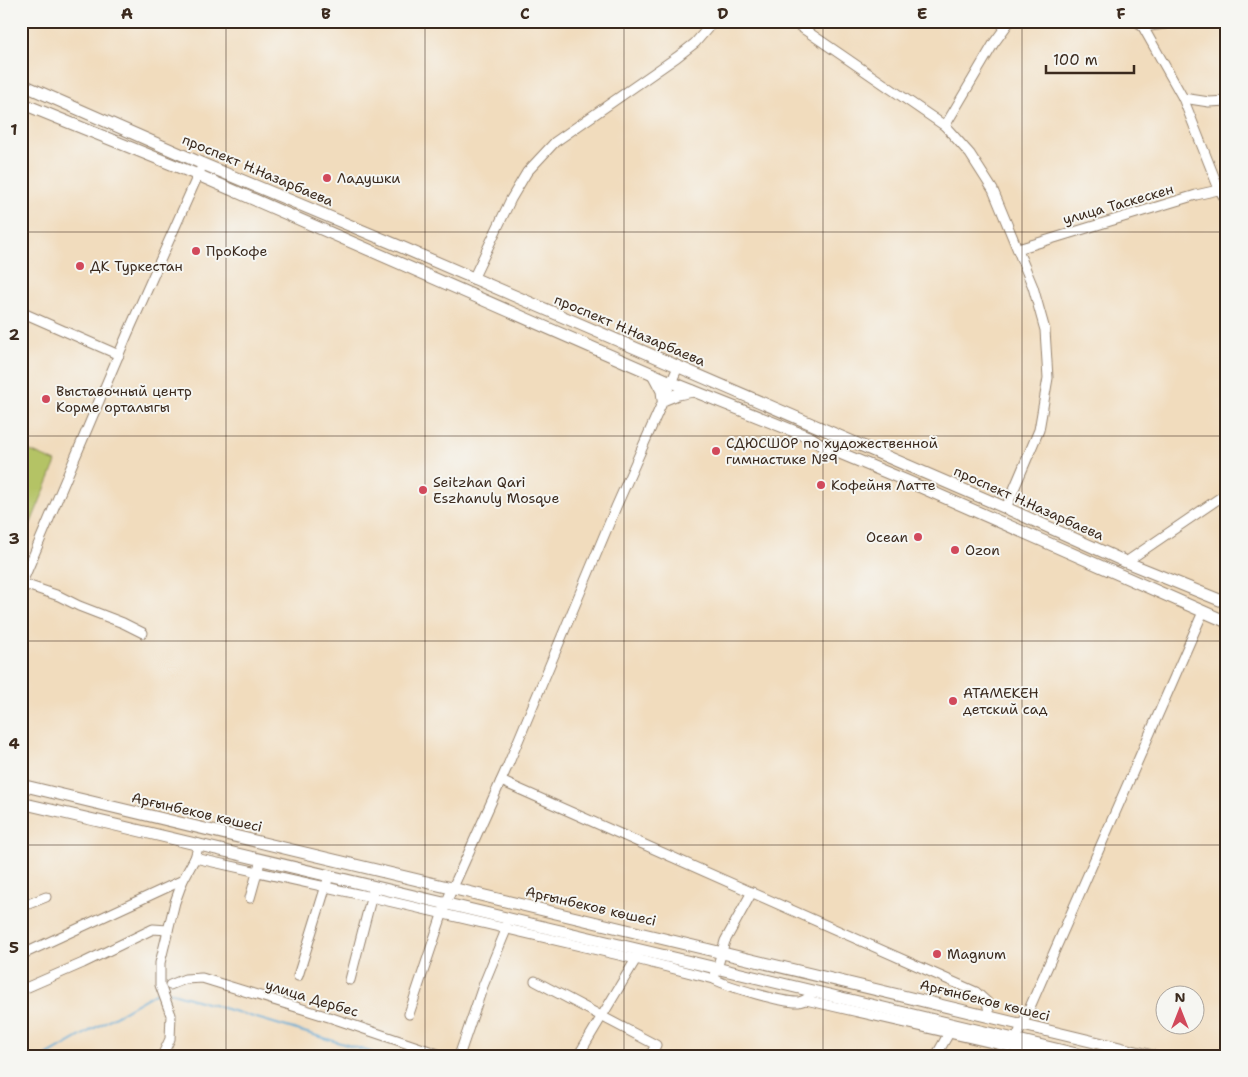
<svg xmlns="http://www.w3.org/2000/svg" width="1248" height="1077" font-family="'Shantell Sans',sans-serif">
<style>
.green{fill:#b4c365;stroke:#787642}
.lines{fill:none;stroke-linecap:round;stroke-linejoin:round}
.stream{stroke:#5aa6d3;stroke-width:2}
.minor-casing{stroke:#96836e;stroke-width:11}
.major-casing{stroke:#96836e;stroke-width:13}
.minor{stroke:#fff;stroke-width:9}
.major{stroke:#fff;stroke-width:11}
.grid{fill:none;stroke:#3b2a1e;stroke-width:1;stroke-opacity:0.55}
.poi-dot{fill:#d1495b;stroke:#f6f6f2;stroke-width:2}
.labels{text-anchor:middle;stroke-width:4;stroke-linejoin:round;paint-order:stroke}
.street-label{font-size:14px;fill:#3b2a1e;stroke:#f6f6f2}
.poi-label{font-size:14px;fill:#3b2a1e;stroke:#f6f6f2;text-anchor:start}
.neatline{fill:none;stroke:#3b2a1e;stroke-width:2}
.grid-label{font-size:16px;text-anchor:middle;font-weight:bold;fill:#3b2a1e}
</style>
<rect width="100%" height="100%" fill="#f6f6f2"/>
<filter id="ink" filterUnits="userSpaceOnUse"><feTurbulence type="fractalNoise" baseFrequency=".02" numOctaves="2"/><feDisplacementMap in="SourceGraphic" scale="10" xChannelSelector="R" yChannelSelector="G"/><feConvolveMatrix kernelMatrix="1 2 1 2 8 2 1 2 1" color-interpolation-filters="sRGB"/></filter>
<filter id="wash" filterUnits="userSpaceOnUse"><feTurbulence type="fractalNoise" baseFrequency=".0096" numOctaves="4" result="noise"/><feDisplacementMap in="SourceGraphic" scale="20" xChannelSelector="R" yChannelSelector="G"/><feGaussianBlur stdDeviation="1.12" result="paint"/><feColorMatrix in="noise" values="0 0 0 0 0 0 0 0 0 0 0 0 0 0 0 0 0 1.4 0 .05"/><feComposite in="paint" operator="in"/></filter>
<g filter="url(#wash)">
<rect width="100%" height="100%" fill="#f1dcbd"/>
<polygon class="green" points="21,447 56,462 21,547"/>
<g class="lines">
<g class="stream">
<polyline points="166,991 384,1056"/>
<polyline points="46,1056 159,991"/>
</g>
</g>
</g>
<g filter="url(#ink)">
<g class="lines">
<g class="minor-casing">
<g id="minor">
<polyline points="792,21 945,126"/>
<polyline points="1137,21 1143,27 1183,98 1219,189 1227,202"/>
<polyline points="1143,27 1186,21"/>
<polyline points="1183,98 1209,102 1227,101"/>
<polyline points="1018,249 1196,195 1227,188"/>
<polyline points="473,279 511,199 527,172 555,142 677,57 695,43 714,21"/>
<polyline points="21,312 119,355"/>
<polyline points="1006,508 1039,430 1048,378 1045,330 1033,287 993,190 970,154 945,126 994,43 1010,21"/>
<polyline points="1126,562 1227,493"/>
<polyline points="21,583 59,596 79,606 123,623 143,633"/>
<polyline points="21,585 127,335 203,164"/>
<polyline points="501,781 976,992 987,1002 990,1017"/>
<polyline points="195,858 371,897 636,959 714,979"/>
<path d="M752,892l-27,49 -11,38c15,8 69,24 85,23 4,-1 7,-2 10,-5"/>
<polyline points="250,898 259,866"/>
<polyline points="21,907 46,897"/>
<polyline points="21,955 183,880"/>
<polyline points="298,976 329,876"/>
<polyline points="350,980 373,891"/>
<polyline points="535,981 656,1045 650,1056"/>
<polyline points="170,985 185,979 202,978 332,1018 444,1056"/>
<polyline points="21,990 83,963 153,929 168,930"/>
<polyline points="806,1000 1049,1056"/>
<polyline points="409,1014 446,903 508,765 616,507 678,367"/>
<polyline points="1016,1039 1203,612"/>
<polyline points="162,1056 170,1039 171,1015 160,985 160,963 175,902 183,880 195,858 199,844"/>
<polyline points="459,1056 483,986 506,930 506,925"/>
<polyline points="578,1056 636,959 637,954"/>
<polyline points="936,1056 949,1033"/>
</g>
</g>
<g class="major-casing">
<g id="major">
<polyline points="21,84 203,164 399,246 1006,508 1126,562 1227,603"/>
<polyline points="21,103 198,175 671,382 811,438 823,446 907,481 1227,622"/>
<polyline points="653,374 662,391 663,400 678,394 693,391"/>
<polyline points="21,785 1153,1056"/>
<path d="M21,803c355,82 709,168 1064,253"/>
</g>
</g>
<use href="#minor" class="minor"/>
<use href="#major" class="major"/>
</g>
</g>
<path class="grid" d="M226,21v1035M425,21v1035M624,21v1035M823,21v1035M1022,21v1035M21,232h1206M21,436h1206M21,641h1206M21,845h1206"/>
<g class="poi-dot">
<circle cx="327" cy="178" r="5"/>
<circle cx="196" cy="251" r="5"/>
<circle cx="80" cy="266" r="5"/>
<circle cx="46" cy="399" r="5"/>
<circle cx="716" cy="451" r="5"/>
<circle cx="821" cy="485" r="5"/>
<circle cx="423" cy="490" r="5"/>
<circle cx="918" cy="537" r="5"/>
<circle cx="955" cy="550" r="5"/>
<circle cx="953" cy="701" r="5"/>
<circle cx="937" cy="954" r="5"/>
</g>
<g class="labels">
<g class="street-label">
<text transform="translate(258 170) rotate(23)" y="5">проспект Н.Назарбаева</text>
<text transform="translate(1118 204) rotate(-16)" y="5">улица Таскескен</text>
<text transform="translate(630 330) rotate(23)" y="5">проспект Н.Назарбаева</text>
<text transform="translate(1029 503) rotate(24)" y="5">проспект Н.Назарбаева</text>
<text transform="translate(197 812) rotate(13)" y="5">Арғынбеков көшесі</text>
<text transform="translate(591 906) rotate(13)" y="5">Арғынбеков көшесі</text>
<text transform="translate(312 998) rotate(17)" y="5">улица Дербес</text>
<text transform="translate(985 1000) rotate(14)" y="5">Арғынбеков көшесі</text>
</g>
<g class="poi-label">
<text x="337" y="183">Ладушки</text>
<text x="206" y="256">ПроКофе</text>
<text x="90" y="271">ДК Туркестан</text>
<text x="56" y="396">Выставочный центр<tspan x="56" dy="16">Корме орталыгы</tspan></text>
<text x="726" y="448">СДЮСШОР по художественной<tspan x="726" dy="16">гимнастике №9</tspan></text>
<text x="433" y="487">Seitzhan Qari<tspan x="433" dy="16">Eszhanuly Mosque</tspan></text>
<text x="831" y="490">Кофейня Латте</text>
<text x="908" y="542" text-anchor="end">Ocean</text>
<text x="965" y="555">Ozon</text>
<text x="963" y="698">АТАМЕКЕН<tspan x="963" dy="16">детский сад</tspan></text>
<text x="947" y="959">Magnum</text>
</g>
</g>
<rect width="1248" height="1077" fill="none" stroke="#f6f6f2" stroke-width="55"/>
<g transform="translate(1180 1010)"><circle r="24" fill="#f6f6f2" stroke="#aba49d"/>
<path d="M0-4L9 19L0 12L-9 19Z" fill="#d1495b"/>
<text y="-8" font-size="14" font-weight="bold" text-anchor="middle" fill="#3b2a1e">N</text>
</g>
<path d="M1046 65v8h88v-8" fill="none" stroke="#3b2a1e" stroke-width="2.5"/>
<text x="1053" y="65" font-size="15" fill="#3b2a1e" stroke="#f6f6f2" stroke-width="4" paint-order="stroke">100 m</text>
<rect x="28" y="28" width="1192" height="1022" class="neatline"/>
<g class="grid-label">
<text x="127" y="19">A</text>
<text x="326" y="19">B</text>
<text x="525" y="19">C</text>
<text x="723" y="19">D</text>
<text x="922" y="19">E</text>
<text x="1121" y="19">F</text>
<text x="14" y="135">1</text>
<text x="14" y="340">2</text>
<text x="14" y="544">3</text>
<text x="14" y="749">4</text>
<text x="14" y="953">5</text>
</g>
</svg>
